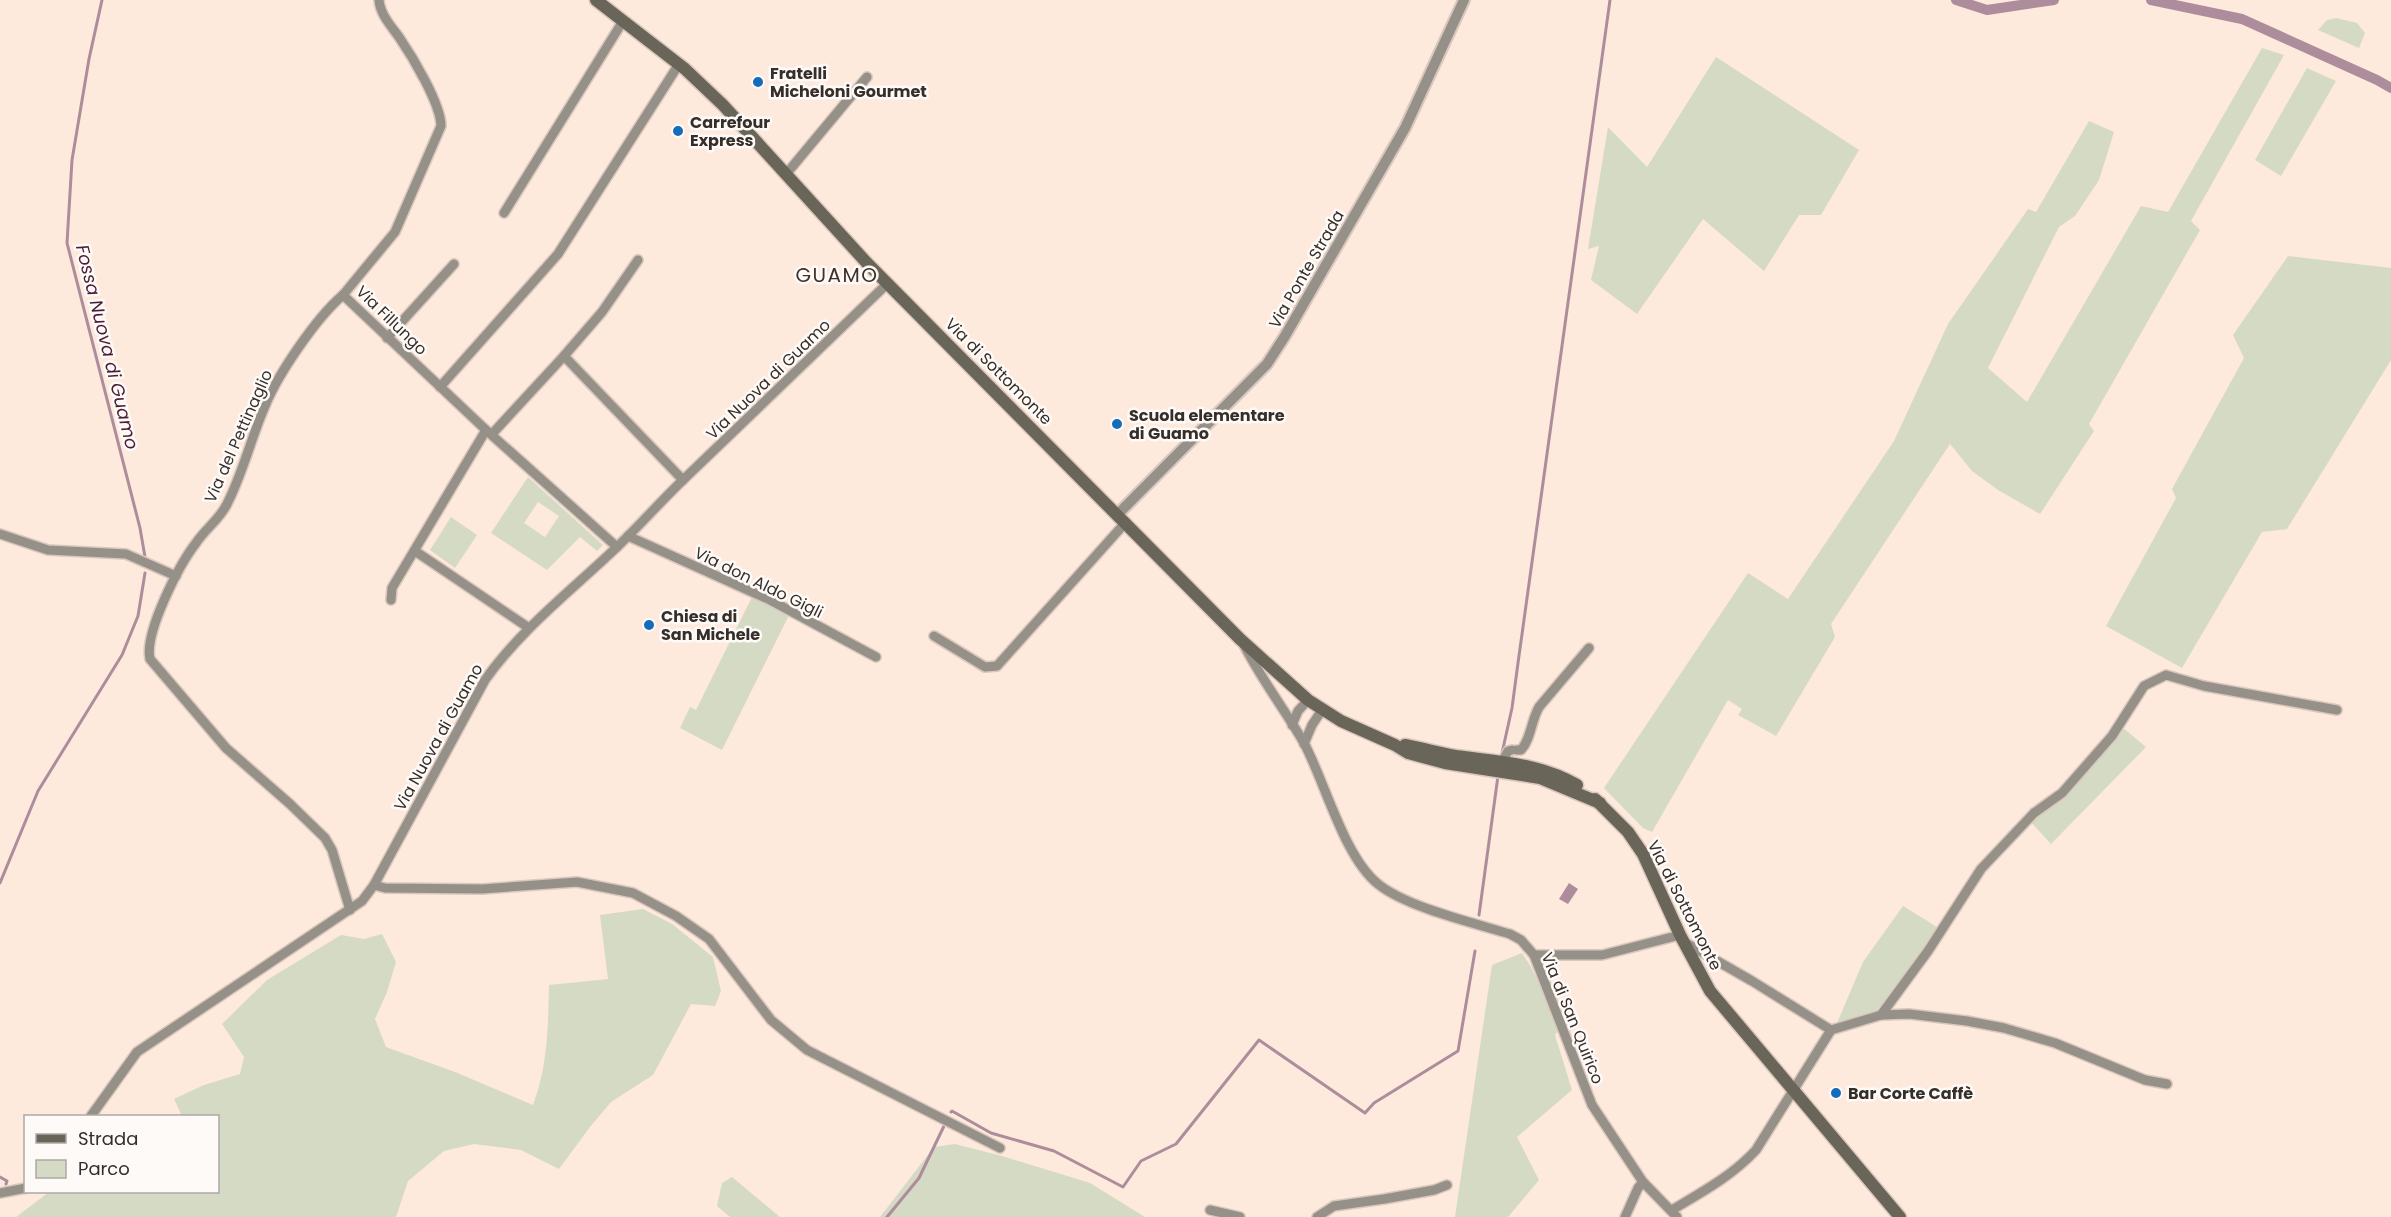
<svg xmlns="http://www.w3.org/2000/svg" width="2391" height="1217" font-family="Poppins,sans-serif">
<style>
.green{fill:#d5dac5;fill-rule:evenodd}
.water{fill:#ad8d9c}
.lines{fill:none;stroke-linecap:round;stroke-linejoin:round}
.stream{stroke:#ad8d9c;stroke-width:3}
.canal{stroke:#ad8d9c;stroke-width:10}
.minor-casing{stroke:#dac7bd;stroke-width:12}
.tertiary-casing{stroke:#dac7bd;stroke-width:14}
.secondary-casing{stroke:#dac7bd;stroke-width:15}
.minor{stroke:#959189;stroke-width:9}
.tertiary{stroke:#959189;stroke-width:10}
.secondary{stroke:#6a6559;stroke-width:12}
.poi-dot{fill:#146dba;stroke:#fefaf8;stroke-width:2}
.labels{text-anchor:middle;stroke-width:5;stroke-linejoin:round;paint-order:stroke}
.poi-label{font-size:16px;font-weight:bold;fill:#352e29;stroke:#fefaf8;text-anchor:start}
.street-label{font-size:16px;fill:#352e29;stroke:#fefaf8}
.water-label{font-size:18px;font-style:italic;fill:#491d35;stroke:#fefaf8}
.quarter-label{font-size:20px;letter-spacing:1.5px;fill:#413128;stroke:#fefaf8}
</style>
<rect width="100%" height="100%" fill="#fee9dd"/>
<g class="green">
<polygon points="2336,18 2357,23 2365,33 2359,48 2318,30 2327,20"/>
<polygon points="2262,48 2284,55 2191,221 2200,230 2089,424 2094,431 2040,514 1998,490 1972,471 1950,444 1831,624 1835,637 1776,736 1738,715 1742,709 1728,700 1652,832 1643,828 1604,788 1748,573 1788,599 1894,441 1948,324 2028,209 2036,212 2089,121 2114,132 2099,180 2075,216 2059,227 1988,368 2027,402 2141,206 2168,212"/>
<polygon points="1716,57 1859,150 1821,215 1799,215 1764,271 1703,219 1637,314 1591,280 1599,246 1588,249 1608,127 1647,167"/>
<polygon points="2307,68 2336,81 2281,176 2255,160"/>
<polygon points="2288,256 2391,268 2391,360 2287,529 2262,532 2182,668 2106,626 2176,498 2172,489 2244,358 2233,335"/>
<path d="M528,477l75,68 -6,6 -17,-14 -33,33 -56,-37zM538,502l21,14 -14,21 -21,-14z"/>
<polygon points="451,517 477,535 455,568 430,550"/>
<polygon points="753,595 790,613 722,750 680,728 690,707 696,710"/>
<polygon points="2122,727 2146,747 2051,844 2030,821"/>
<polygon points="1903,906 1937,927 1884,1010 1837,1023 1863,962"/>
<path d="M643,909l29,15 41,33 8,34 -6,15 -24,-2 -38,71 -42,27 -21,25 -31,42 -38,-19 -47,-6 -30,7 -36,30 -12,36h-380l33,-25h169v-76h-36l-8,-17 30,-14 36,-11 4,-17 -22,-33 45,-44 74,-45 23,4 18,-5 14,28 -9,30 -12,27 11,28 69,25 78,33c15,-40 15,-78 16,-120l59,-6 -8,-64z"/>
<polygon points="1522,953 1531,967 1560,1028 1555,1035 1572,1090 1517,1137 1539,1180 1508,1217 1455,1217 1492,965"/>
<polygon points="955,1144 1002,1156 1090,1183 1145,1217 880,1217 934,1147"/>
<polygon points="732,1177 780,1217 730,1217 717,1206 722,1183"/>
</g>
<polygon class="water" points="1569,883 1578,889 1568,904 1559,899"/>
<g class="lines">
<g class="stream">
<polyline points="102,0 89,59 72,160 67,243 140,528 145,557"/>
<polyline points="1502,753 1512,708 1518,663 1610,0"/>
<polyline points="0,883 38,791 122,655 138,616 145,573"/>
<polyline points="1479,915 1498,776"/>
<polyline points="951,1112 952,1111 991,1133 1054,1151 1123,1187 1141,1161 1176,1144 1259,1040 1365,1113 1374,1103 1458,1051 1475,951"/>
<polyline points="0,1177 7,1181 6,1184"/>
<polyline points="887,1217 919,1178 944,1126"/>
</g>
<g class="canal">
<polyline points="1956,0 1987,10 2054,0"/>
<polyline points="2151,0 2242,19 2377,80 2391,88"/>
</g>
<g class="minor-casing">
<g id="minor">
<path d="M379,0c1,14 12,26 20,37 13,19 42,67 42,89l-46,106 -52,63 143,135 131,117"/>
<polyline points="787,173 867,77"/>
<polyline points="504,213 623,21"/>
<path d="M343,295c-27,23 -65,79 -78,111 -14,32 -22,67 -38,98 -7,15 -22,25 -31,39 -17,22 -52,90 -46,116l76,89 64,56 35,34 7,12 18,60"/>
<polyline points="387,338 454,264"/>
<polyline points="564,356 683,480"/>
<polyline points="440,387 558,254 679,64"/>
<polyline points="492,434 564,356 602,312 638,260"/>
<polyline points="0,534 48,550 126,554 176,576"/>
<polyline points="628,536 770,600 876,657"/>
<polyline points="415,551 529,628"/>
<polyline points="391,600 392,588 486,430"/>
<polyline points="934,636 985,667 997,666 1126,522"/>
<path d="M1244,645c17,34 41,65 60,98 21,39 40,114 74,141 28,23 96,39 132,50l11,6 13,15 58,150 51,77 34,35"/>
<polyline points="1292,725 1298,711 1308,700"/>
<polyline points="1304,744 1312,725 1322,710"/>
<path d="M1517,750h4c10,-11 10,-29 18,-43l50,-59"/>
<polyline points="1502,762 1508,751 1512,750"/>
<polyline points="374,885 385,888 482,889 577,882 633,893 676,916 709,939 771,1020 807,1050 1000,1148"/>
<polyline points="1684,942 1752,981 1831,1030"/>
<polyline points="1534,955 1602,955 1680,935"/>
<polyline points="1881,1015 1928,951 1981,869 2034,813 2062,793 2112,736 2144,686 2166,675 2204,686 2337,710"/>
<path d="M91,1116l46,-64 225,-151 12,-16 111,-205c37,-52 87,-90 132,-133 23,-22 44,-46 67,-68 68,-65 136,-130 204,-196"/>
<polyline points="0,1193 26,1188"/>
<polyline points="1210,1210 1240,1217"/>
<path d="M1672,1210c30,-18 60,-34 84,-60l75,-120 50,-15 28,-1 58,7 37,7 51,15 90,37 22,4"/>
<polyline points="1317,1217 1334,1206 1384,1199 1434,1190 1447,1185"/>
<polyline points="1625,1217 1638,1188 1643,1182"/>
</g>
</g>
<g class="tertiary-casing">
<polyline id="tertiary" points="1118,514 1267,364 1285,336 1405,128 1464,0"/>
</g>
<g class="secondary-casing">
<g id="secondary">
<polyline points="596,0 685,69 723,105 866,262 1240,639 1308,700 1341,721 1395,745 1408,753 1445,763 1540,778 1600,803"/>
<path d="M1405,745c17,3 34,8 51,11 42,6 83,7 121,29"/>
<polyline points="1595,799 1628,832 1643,854 1680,935 1710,991 1900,1217"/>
</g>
</g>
<use href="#minor" class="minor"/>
<use href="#tertiary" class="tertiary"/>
<use href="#secondary" class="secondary"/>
</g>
<g class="poi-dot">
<circle cx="758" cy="82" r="6"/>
<circle cx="678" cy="131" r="6"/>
<circle cx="1117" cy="424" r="6"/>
<circle cx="649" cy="625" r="6"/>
<circle cx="1836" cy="1093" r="6"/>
</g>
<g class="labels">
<g class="poi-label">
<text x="770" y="79">Fratelli<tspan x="770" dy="18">Micheloni Gourmet</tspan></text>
<text x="690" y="128">Carrefour<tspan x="690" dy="18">Express</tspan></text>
<text x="1129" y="421">Scuola elementare<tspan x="1129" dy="18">di Guamo</tspan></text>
<text x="661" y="622">Chiesa di<tspan x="661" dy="18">San Michele</tspan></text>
<text x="1848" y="1099">Bar Corte Caffè</text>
</g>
<g class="street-label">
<text transform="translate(1306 269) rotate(-60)" y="6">Via Ponte Strada</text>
<text transform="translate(392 320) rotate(44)" y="6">Via Fillungo</text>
<text transform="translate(999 371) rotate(45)" y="6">Via di Sottomonte</text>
<text transform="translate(768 379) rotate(-44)" y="6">Via Nuova di Guamo</text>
<text transform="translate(238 436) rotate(-66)" y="6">Via del Pettinaglio</text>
<text transform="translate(759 582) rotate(26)" y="6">Via don Aldo Gigli</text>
<text transform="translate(438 737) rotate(-61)" y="6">Via Nuova di Guamo</text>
<text transform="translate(1685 905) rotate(63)" y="6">Via di Sottomonte</text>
<text transform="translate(1573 1018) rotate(68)" y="6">Via di San Quirico</text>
</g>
<g class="water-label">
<text transform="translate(107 347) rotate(76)" y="6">Fossa Nuova di Guamo</text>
</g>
<g class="quarter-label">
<text x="837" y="282">GUAMO</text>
</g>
</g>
<rect x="24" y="1115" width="195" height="78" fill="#fefaf8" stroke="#aea8a5" stroke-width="1.5"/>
<rect x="36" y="1134" width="30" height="9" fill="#6a6559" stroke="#aea8a5" stroke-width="1.5"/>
<text x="78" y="1145" font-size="18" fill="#352e29">Strada</text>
<rect x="36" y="1160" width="30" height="18" fill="#d5dac5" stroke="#aea8a5" stroke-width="1.5"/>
<text x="78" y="1175" font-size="18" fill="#352e29">Parco</text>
</svg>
